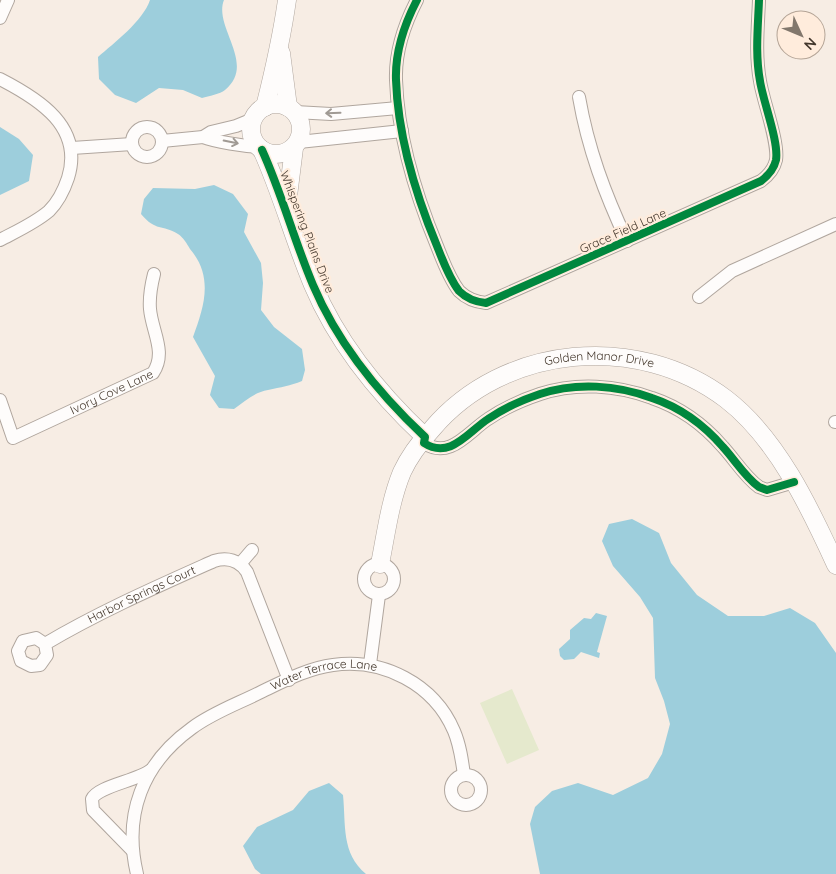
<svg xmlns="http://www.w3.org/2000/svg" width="836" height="874" font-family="Quicksand,sans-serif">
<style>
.green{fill:#e5e9cd}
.water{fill:#9dcedc}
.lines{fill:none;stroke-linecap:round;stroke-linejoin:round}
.street-casing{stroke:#b0a69e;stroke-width:14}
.secondary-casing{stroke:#b0a69e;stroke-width:19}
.street{stroke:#fefcfb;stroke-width:12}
.secondary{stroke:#fefcfb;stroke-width:18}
.cycleway-casing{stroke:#ffecdc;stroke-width:11}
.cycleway{stroke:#00873e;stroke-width:8}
.oneway{stroke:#a09a94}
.labels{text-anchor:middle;stroke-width:4.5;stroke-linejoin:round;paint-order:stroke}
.street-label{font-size:12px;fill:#43372c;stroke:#ffecdc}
</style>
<rect width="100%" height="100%" fill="#f7ede4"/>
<polygon class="green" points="512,689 539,750 507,764 480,703"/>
<g class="water">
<path d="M150,0h74c-11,27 33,64 1,90 -5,4 -16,6 -23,8l-19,-8 -24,-2 -23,15 -21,-8 -16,-16 -1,-22c16,-14 45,-36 52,-57z"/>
<polygon points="0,127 19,139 33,155 29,181 0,195"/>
<path d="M214,185l19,9 15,20 -4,18 17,31 2,20 -2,27 13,17 28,22 3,21 -3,11c-12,5 -21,6 -34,9 -13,2 -23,11 -34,19l-15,-1 -9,-13 5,-19 -22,-39c11,-30 21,-60 -3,-88 -3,-5 -7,-12 -12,-15 -16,-10 -22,-2 -37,-20l3,-15 9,-11 42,1z"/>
<polygon points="632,519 659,533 671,563 697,595 728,616 764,616 790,608 815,623 836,653 836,874 540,874 530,824 535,807 552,791 578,783 613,795 648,778 662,754 670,724 664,701 655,678 653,618 640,597 613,566 602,541 609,524"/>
<polygon points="596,613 607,616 597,652 600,653 599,658 581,652 574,659 564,660 560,656 559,649 570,639 570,630 584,618 591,619"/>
<path d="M329,783l14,12c3,30 -2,58 23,79h-105l-6,-5 -12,-23 14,-19 36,-17 16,-19z"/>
</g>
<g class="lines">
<g class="street-casing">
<g id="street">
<path d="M417,0c-13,25 -22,52 -21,80 2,58 19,113 41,166 6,15 12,32 22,45 8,8 17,11 27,12l275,-122c8,-6 13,-12 15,-21 3,-18 -13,-59 -16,-79 -5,-27 -2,-54 -1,-81"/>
<polyline points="0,18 8,0"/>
<path d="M0,79c39,20 84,48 68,99 -4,12 -10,24 -19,33 -14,12 -32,20 -49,29"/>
<path d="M579,97c9,52 26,97 48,144"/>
<polyline points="295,112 331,114 398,108"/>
<circle cx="147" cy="142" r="15"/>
<path d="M203,137c12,5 42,9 56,10"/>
<polyline points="162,141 203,137 211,132 236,126 253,119"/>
<polyline points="299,142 402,131"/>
<polyline points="72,148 132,144"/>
<polyline points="699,297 732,271 836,224"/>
<path id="s1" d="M0,400l13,38 140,-65c14,-21 -1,-41 -3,-64 -1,-12 1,-23 4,-35"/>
<polyline points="835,422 836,422"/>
<path d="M425,437l-1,6c26,17 44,-11 64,-24 16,-11 34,-19 52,-25 36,-12 77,-9 112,4 27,9 52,27 71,49 12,13 22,30 36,40l8,3 27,-8"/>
<circle cx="379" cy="579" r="15"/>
<polyline points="240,564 252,550"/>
<path id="s2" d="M45,644l-9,-6 -13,3 -5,10 3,10 10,5 9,-1 7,-10 -2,-11c54,-32 111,-57 169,-83 13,-4 25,-1 33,11l42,108"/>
<polyline points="370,664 379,595"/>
<circle cx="466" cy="790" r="15"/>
<path d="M132,850l-39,-40 -1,-11c6,-13 45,-18 59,-29"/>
<path id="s3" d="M137,874c-14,-59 5,-110 55,-146 20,-15 45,-24 67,-35 23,-11 49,-25 74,-28 50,-7 101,19 121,66 6,14 8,29 10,44"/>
</g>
</g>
<g class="secondary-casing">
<g id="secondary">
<polyline points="281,53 288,107"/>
<circle cx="276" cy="129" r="25"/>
<path d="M265,107c9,-36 17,-71 22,-107"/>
<path d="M262,150c20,44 32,90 51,135 25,59 66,109 112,152"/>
<polyline points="287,204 294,148"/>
<path id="s4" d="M380,564c6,-30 10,-63 22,-92 7,-15 19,-31 30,-43 72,-85 206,-97 294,-30 51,39 84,109 110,166"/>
</g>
</g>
<use href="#street" class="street"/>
<use href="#secondary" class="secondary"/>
<g class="cycleway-casing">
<g id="cycleway">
<path d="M417,0c-13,25 -22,52 -21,80 2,58 19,113 41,166 6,15 12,32 22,45 8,8 17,11 27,12l275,-122c8,-6 13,-12 15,-21 3,-18 -13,-59 -16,-79 -5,-27 -2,-54 -1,-81"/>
<path d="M262,150c20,44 32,90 51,135 25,59 66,109 112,152l-1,6c26,17 44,-11 64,-24 16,-11 34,-19 52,-25 36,-12 77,-9 112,4 27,9 52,27 71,49 12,13 22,30 36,40l8,3 27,-8"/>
</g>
</g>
<use href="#cycleway" class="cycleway"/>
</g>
<defs><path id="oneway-shaft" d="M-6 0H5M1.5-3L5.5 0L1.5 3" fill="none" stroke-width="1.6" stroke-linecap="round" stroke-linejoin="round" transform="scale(1.25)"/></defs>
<g class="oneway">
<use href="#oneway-shaft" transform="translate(333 113) rotate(178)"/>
<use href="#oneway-shaft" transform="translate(231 142) rotate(11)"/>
</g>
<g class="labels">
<g class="street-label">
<text transform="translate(623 231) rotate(-24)" y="4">Grace Field Lane</text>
<text transform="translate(307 232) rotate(69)" y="4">Whispering Plains Drive</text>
<text dy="4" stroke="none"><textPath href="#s4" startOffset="336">Golden Manor Drive</textPath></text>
<text dy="4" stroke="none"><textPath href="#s1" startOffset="149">Ivory Cove Lane</textPath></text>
<text dy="4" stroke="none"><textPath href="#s2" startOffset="198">Harbor Springs Court</textPath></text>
<text dy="4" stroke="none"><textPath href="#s3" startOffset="311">Water Terrace Lane</textPath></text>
</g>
</g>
<g transform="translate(801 35) rotate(134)"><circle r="24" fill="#ffecdc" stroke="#b4a496"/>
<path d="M0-4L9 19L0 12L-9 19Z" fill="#82776c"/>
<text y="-8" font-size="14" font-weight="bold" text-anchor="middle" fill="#43372c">N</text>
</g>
</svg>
